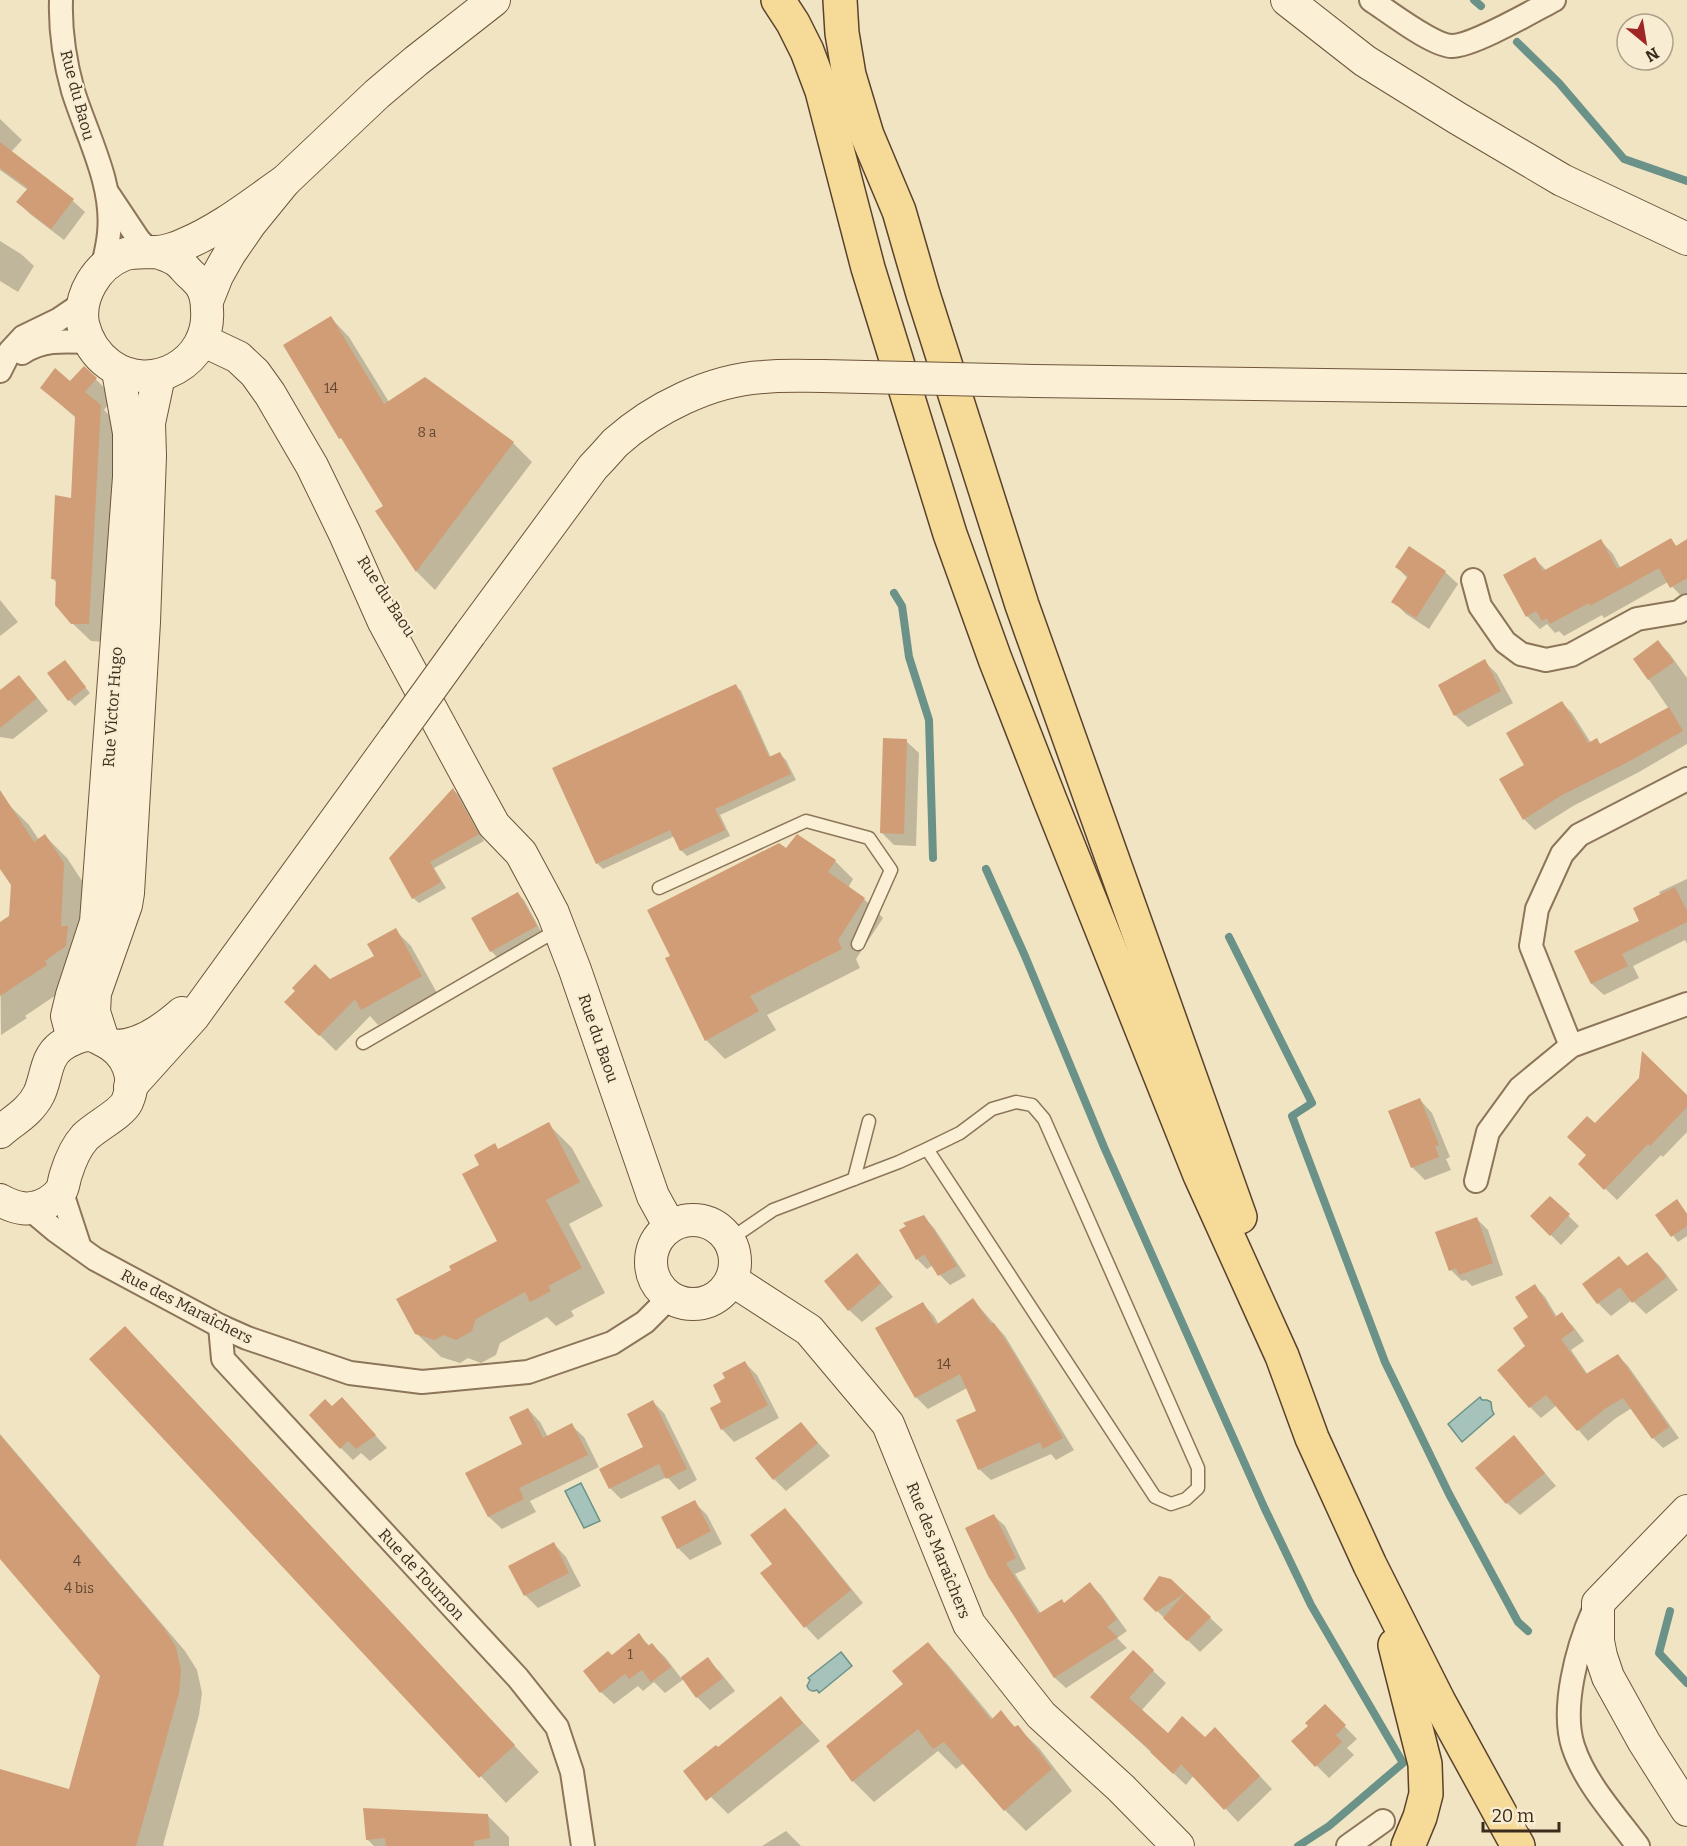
<svg xmlns="http://www.w3.org/2000/svg" width="1687" height="1846" font-family="Bitter,serif">
<style>
.water{fill:#a5c3bb;stroke:#6b9289;stroke-width:1.5}
.shadow{fill:#0003}
.lines{fill:none;stroke-linecap:round;stroke-linejoin:round}
.stream{stroke:#6b9289;stroke-width:8}
.building{fill:#d19d76}
.lane-casing{stroke:#8c7558;stroke-width:15}
.street-casing{stroke:#8c7558;stroke-width:26}
.secondary-casing{stroke:#6e553b;stroke-width:34}
.primary-casing{stroke:#59422d;stroke-width:36}
.lane{stroke:#fbf0d6;stroke-width:12}
.street{stroke:#fbf0d6;stroke-width:22}
.secondary{stroke:#fbf0d6;stroke-width:32}
.primary{stroke:#f6da98;stroke-width:33}
.secondary-bridge-casing{stroke:#6e553b;stroke-width:34;stroke-linecap:butt}
.secondary-bridge{stroke:#fbf0d6;stroke-width:32}
.labels{text-anchor:middle;stroke-width:4.5;stroke-linejoin:round;paint-order:stroke}
.number-label{font-size:14px;fill:#604833}
.street-label{font-size:16px;fill:#3b2c1d;stroke:#f8edd2}
</style>
<rect width="100%" height="100%" fill="#f1e4c2"/>
<g class="water">
<polygon points="1480,1397 1482,1400 1487,1400 1491,1402 1492,1410 1494,1414 1462,1442 1448,1424"/>
<polygon points="581,1483 600,1521 584,1528 565,1491"/>
<path d="M841,1652l11,14 -33,27 -2,-3c-5,2 -8,1 -10,-4l3,-6 -2,-2z"/>
</g>
<g class="shadow">
<polygon points="0,119 22,140 11,152 73,201 85,212 64,240 30,214 18,202 28,190 0,170"/>
<polygon points="0,241 21,254 34,266 18,292 0,281"/>
<polygon points="331,318 349,337 389,402 425,379 513,443 532,462 435,590 417,572 377,511 385,507 345,442 341,438"/>
<polygon points="84,368 114,397 104,410 119,425 106,642 91,641 72,623 57,583 53,579 72,500 76,418 42,388 71,383"/>
<polygon points="1671,540 1677,547 1687,541 1687,597 1684,599 1668,582 1604,618 1602,615 1564,636 1559,631 1555,633 1547,624 1540,629 1527,616 1535,559 1547,571 1601,541 1613,554 1621,569"/>
<polygon points="1409,548 1445,572 1458,584 1429,629 1406,614 1393,601 1408,579 1397,567"/>
<polygon points="0,600 18,622 0,636"/>
<polygon points="1658,642 1669,653 1687,678 1687,744 1639,772 1573,806 1535,830 1524,819 1526,765 1561,702 1572,713 1591,743 1596,740 1601,745 1669,709 1635,659"/>
<polygon points="1484,661 1497,674 1513,703 1468,727 1455,715"/>
<polygon points="65,662 90,693 75,706 69,700"/>
<polygon points="19,677 31,690 48,711 13,739 0,737 0,692"/>
<polygon points="735,685 741,691 771,758 780,754 786,760 796,780 720,815 730,836 687,856 681,850 675,836 603,869 597,863"/>
<polygon points="906,741 919,753 916,846 894,845 881,832"/>
<polygon points="453,790 459,795 484,841 434,868 446,888 419,903 413,898"/>
<polygon points="7,803 29,825 39,840 45,836 67,858 86,887 83,943 68,987 25,1016 27,1018 1,1035 0,923 10,917 12,885 0,854 0,808"/>
<polygon points="786,850 835,861 853,879 848,888 864,899 883,918 856,959 860,968 767,1015 776,1030 725,1059 706,1040 667,959 672,956"/>
<polygon points="1687,879 1687,944 1685,940 1633,966 1639,978 1604,995 1592,984 1576,952 1641,922 1661,896 1659,892"/>
<polygon points="518,894 524,900 542,933 497,957 491,951"/>
<polygon points="395,930 411,946 437,993 378,1025 370,1016 336,1051 302,1018 297,991 329,981 376,957"/>
<polygon points="1687,1097 1687,1132 1663,1157 1661,1155 1617,1200 1580,1164 1588,1155 1595,1126"/>
<polygon points="1420,1100 1432,1113 1450,1157 1446,1159 1451,1170 1425,1180 1412,1167"/>
<polygon points="548,1124 572,1148 603,1206 569,1224 605,1293 571,1311 574,1316 556,1326 547,1317 500,1343 496,1355 481,1363 468,1358 460,1363 441,1357 416,1333 453,1270 500,1241 481,1166 494,1145 499,1150"/>
<polygon points="1550,1198 1579,1226 1561,1245 1532,1216"/>
<polygon points="1682,1207 1687,1214 1687,1236 1678,1242 1657,1215"/>
<polygon points="924,1217 934,1228 966,1276 950,1285 940,1275 933,1265 927,1269 917,1259"/>
<polygon points="1477,1219 1488,1230 1503,1275 1472,1286 1466,1280 1462,1281 1451,1270"/>
<polygon points="1647,1254 1660,1266 1678,1290 1646,1314 1632,1300 1611,1316 1598,1303 1619,1258 1629,1267"/>
<polygon points="857,1255 869,1268 893,1297 862,1322 849,1310"/>
<polygon points="1535,1286 1545,1297 1557,1317 1561,1314 1572,1325 1584,1341 1571,1350 1588,1375 1618,1356 1628,1366 1679,1438 1663,1448 1653,1438 1632,1408 1616,1418 1588,1441 1557,1405 1541,1418 1530,1407 1499,1370 1527,1346"/>
<polygon points="973,1300 1005,1336 1074,1450 1056,1460 1051,1454 991,1480 979,1469 978,1412 967,1388 928,1409 916,1397 923,1304 934,1316 939,1325"/>
<polygon points="151,1354 539,1772 506,1803 91,1359"/>
<polygon points="745,1363 757,1375 779,1418 734,1442 722,1429 712,1409 723,1403 727,1378"/>
<polygon points="653,1402 664,1413 697,1480 679,1490 667,1477 621,1499 610,1488 645,1448"/>
<polygon points="333,1408 354,1412 387,1448 370,1461 361,1453 353,1460 341,1448"/>
<polygon points="528,1409 540,1422 548,1437 571,1425 584,1437 599,1467 530,1501 536,1512 502,1529 489,1517 467,1473 525,1444"/>
<polygon points="801,1424 830,1456 786,1491 774,1479"/>
<polygon points="0,1434 185,1651 197,1670 202,1693 199,1715 163,1845 165,1846 0,1846 0,1771 70,1791 102,1675 0,1556"/>
<polygon points="1514,1437 1556,1486 1520,1515 1507,1503"/>
<polygon points="694,1502 707,1515 722,1544 690,1560 678,1548"/>
<polygon points="785,1510 797,1522 863,1603 818,1640 806,1627 762,1573 774,1564"/>
<polygon points="994,1516 1005,1526 1026,1569 1015,1574 1041,1614 1064,1604 1090,1584 1101,1595 1127,1631 1117,1638 1127,1648 1066,1688 1055,1678 989,1575"/>
<polygon points="554,1544 566,1557 581,1586 538,1608 525,1595"/>
<polygon points="1170,1580 1223,1630 1200,1652 1157,1611"/>
<polygon points="638,1635 650,1646 652,1645 665,1657 681,1678 707,1659 720,1672 735,1691 710,1710 697,1697 684,1679 665,1693 654,1682 643,1691 638,1686 614,1704 601,1692 612,1656"/>
<polygon points="928,1644 949,1666 994,1720 1001,1712 1016,1728 1017,1727 1039,1748 1072,1791 1026,1831 1005,1810 964,1763 956,1769 938,1751 874,1802 853,1781 828,1746 905,1684"/>
<polygon points="1133,1652 1166,1683 1141,1711 1168,1735 1227,1741 1272,1789 1238,1822 1194,1775 1186,1785 1105,1709"/>
<polygon points="781,1698 820,1741 728,1814 711,1797"/>
<polygon points="1325,1706 1357,1739 1347,1748 1354,1755 1329,1778 1293,1742 1310,1726"/>
<polygon points="487,1815 509,1837 509,1846 374,1846 367,1839"/>
<polygon points="786,1831 801,1846 762,1846"/>
</g>
<g class="lines">
<g class="stream">
<polyline points="1474,0 1481,6"/>
<polyline points="1517,42 1559,83 1624,159 1687,181"/>
<polyline points="894,593 902,606 909,657 929,720 933,858"/>
<polyline points="986,869 1025,956 1104,1147 1264,1507 1311,1605 1403,1763 1329,1826 1298,1846"/>
<polyline points="1229,937 1312,1103 1292,1116 1385,1362 1449,1494 1518,1622 1528,1631"/>
<polyline points="1670,1611 1659,1653 1687,1683"/>
</g>
</g>
<g class="building">
<polygon points="0,142 74,199 51,229 16,202 28,188 0,168"/>
<polygon points="331,316 384,404 425,377 514,442 416,572 375,511 383,506 341,438 339,439 283,345"/>
<polygon points="84,366 97,378 85,392 101,405 89,624 71,624 55,605 56,579 51,579 55,495 71,498 75,416 40,388 55,368 70,381"/>
<polygon points="1671,538 1676,546 1687,539 1687,578 1670,588 1659,568 1590,606 1589,603 1550,624 1547,618 1542,621 1536,611 1526,617 1503,575 1535,557 1543,571 1601,539 1617,569"/>
<polygon points="1409,546 1446,571 1416,618 1391,602 1408,576 1395,567"/>
<polygon points="1658,640 1674,662 1648,680 1633,659"/>
<polygon points="1485,659 1501,691 1454,716 1438,685"/>
<polygon points="65,660 86,687 68,701 47,673"/>
<polygon points="19,675 37,698 0,728 0,690"/>
<polygon points="736,684 769,757 780,752 791,774 715,809 725,830 680,851 670,830 596,864 552,768"/>
<polygon points="1562,701 1588,743 1597,738 1600,744 1669,707 1683,731 1628,762 1562,795 1523,820 1499,779 1524,765 1506,733"/>
<polygon points="883,738 907,739 904,834 880,833"/>
<polygon points="453,788 479,834 430,862 441,882 412,899 389,858"/>
<polygon points="0,790 34,842 45,834 64,863 61,926 68,926 66,946 45,961 47,965 0,996 0,922 9,916 11,885 0,869"/>
<polygon points="797,834 836,860 828,872 865,898 838,940 842,949 750,996 759,1011 705,1041 665,958 670,956 647,910 779,843 786,848"/>
<polygon points="1675,887 1687,911 1687,922 1622,954 1628,966 1591,984 1574,951 1639,921 1633,908"/>
<polygon points="518,892 537,926 490,952 471,918"/>
<polygon points="396,928 422,976 361,1010 355,999 319,1036 284,1002 295,991 292,988 315,964 330,979 374,956 367,944"/>
<polygon points="1642,1051 1687,1095 1687,1107 1650,1146 1648,1144 1604,1190 1578,1164 1586,1155 1567,1137 1587,1116 1595,1123 1639,1078"/>
<polygon points="1420,1098 1439,1145 1435,1146 1439,1157 1411,1168 1388,1111"/>
<polygon points="549,1122 580,1182 546,1200 582,1268 548,1286 551,1291 530,1302 525,1292 476,1319 472,1331 456,1340 443,1335 435,1340 415,1334 396,1299 451,1270 449,1266 497,1241 462,1174 479,1165 474,1155 495,1143 498,1149"/>
<polygon points="1550,1196 1570,1214 1550,1236 1530,1216"/>
<polygon points="1677,1199 1687,1214 1687,1226 1671,1237 1655,1215"/>
<polygon points="924,1215 957,1266 938,1276 924,1254 916,1260 899,1230 906,1226 903,1223"/>
<polygon points="1477,1217 1493,1263 1459,1275 1456,1268 1449,1271 1435,1232"/>
<polygon points="1647,1252 1667,1277 1632,1303 1620,1287 1597,1304 1582,1284 1619,1256 1627,1266"/>
<polygon points="857,1253 881,1283 848,1311 824,1281"/>
<polygon points="1535,1284 1555,1317 1562,1312 1574,1330 1561,1339 1586,1374 1618,1354 1669,1427 1652,1439 1623,1398 1606,1408 1577,1431 1546,1395 1529,1408 1497,1370 1525,1346 1513,1328 1528,1317 1515,1297"/>
<polygon points="973,1298 991,1324 994,1323 1014,1354 1063,1438 1043,1449 1040,1442 978,1470 956,1420 976,1411 960,1374 915,1398 875,1328 923,1302 936,1325"/>
<polygon points="125,1326 515,1745 479,1778 89,1359"/>
<polygon points="745,1361 768,1405 721,1430 710,1408 721,1402 713,1385 725,1378 722,1373"/>
<polygon points="342,1397 376,1435 356,1449 348,1441 340,1449 309,1415 325,1399 332,1406"/>
<polygon points="653,1400 687,1469 666,1479 659,1464 609,1489 599,1469 643,1447 627,1414"/>
<polygon points="528,1408 543,1438 572,1423 588,1455 519,1488 524,1499 488,1517 465,1473 522,1444 509,1417"/>
<polygon points="801,1422 818,1443 773,1480 755,1458"/>
<polygon points="0,1435 164,1628 176,1647 181,1670 179,1693 136,1846 0,1846 0,1769 69,1789 100,1676 0,1559"/>
<polygon points="1514,1435 1545,1473 1506,1504 1475,1468"/>
<polygon points="695,1500 711,1531 677,1549 661,1517"/>
<polygon points="785,1508 851,1590 804,1628 760,1573 772,1564 750,1535"/>
<polygon points="994,1514 1016,1558 1006,1563 1038,1614 1062,1599 1064,1603 1090,1582 1117,1619 1107,1627 1118,1637 1054,1678 988,1576 965,1528"/>
<polygon points="554,1542 569,1573 524,1596 508,1566"/>
<polygon points="1159,1576 1171,1579 1211,1617 1187,1641 1163,1618 1185,1593 1156,1612 1143,1599"/>
<polygon points="639,1633 648,1646 652,1643 671,1667 651,1682 642,1670 629,1679 625,1674 600,1693 583,1671 608,1651 612,1655"/>
<polygon points="928,1642 991,1720 1001,1710 1014,1727 1018,1725 1052,1769 1004,1811 944,1742 933,1749 918,1729 852,1782 826,1746 903,1684 892,1671"/>
<polygon points="1133,1650 1154,1670 1129,1698 1168,1733 1182,1716 1205,1737 1215,1727 1260,1776 1224,1810 1181,1764 1173,1774 1150,1752 1151,1751 1090,1697"/>
<polygon points="708,1657 723,1678 696,1698 681,1677"/>
<polygon points="781,1696 803,1723 706,1801 683,1771 716,1745 718,1747"/>
<polygon points="1325,1704 1346,1725 1336,1735 1342,1742 1315,1767 1291,1741 1308,1726 1305,1723"/>
<polygon points="363,1808 488,1814 490,1838 474,1841 474,1846 386,1846 385,1838 366,1840"/>
</g>
<g class="lines">
<g class="lane-casing">
<g id="lane">
<polyline points="659,888 806,821 869,838 891,870 858,944"/>
<polyline points="363,1043 559,929"/>
<polyline points="854,1179 869,1121"/>
<polyline points="729,1240 773,1210 899,1162 927,1149 960,1133 992,1109 1016,1102 1032,1105 1044,1119 1198,1468 1198,1488 1186,1499 1171,1504 1155,1497 927,1149"/>
</g>
</g>
<g class="street-casing">
<g id="street">
<path d="M61,0c-1,30 4,62 12,91 14,45 41,93 36,142 -1,12 -4,24 -7,36"/>
<path d="M1371,0c17,11 62,46 81,46 21,0 81,-35 102,-46"/>
<polyline points="109,195 139,240 151,252"/>
<path d="M22,353c21,-14 42,-12 67,-11"/>
<polyline points="0,371 10,351 23,337 58,320 83,303"/>
<polyline points="1473,580 1480,606 1505,642 1521,654 1546,660 1571,655 1637,619 1679,612 1687,606"/>
<polyline points="1571,1046 1531,946 1537,909 1562,854 1579,835 1687,779"/>
<polyline points="1476,1181 1488,1132 1520,1088 1571,1046 1687,1004"/>
<polyline points="61,1190 80,1248"/>
<polyline points="31,1210 56,1231 95,1259 220,1326 247,1338 350,1373 422,1382 528,1372 612,1343 645,1322 669,1298"/>
<polyline points="220,1326 223,1359 518,1678 557,1727 572,1772 583,1846"/>
<path d="M1593,1612c-16,36 -32,96 -20,134 12,37 42,69 65,100"/>
<polyline points="1348,1846 1383,1821"/>
</g>
</g>
<g class="secondary-casing">
<g id="secondary">
<polyline points="1287,0 1365,61 1457,118 1562,180 1687,239"/>
<path d="M157,252c6,2 12,4 17,7 6,3 11,10 16,15 4,3 7,7 10,10 5,7 7,17 7,26 4,52 -55,85 -97,55 -14,-10 -23,-24 -27,-41 -5,-28 14,-59 40,-69 10,-4 21,-2 32,-3 9,0 22,-4 30,-8 36,-15 68,-41 100,-63"/>
<polyline points="207,301 217,276 230,253 250,224 285,181 377,94 416,61 494,0"/>
<polyline points="202,340 238,357 255,373 270,394 312,466 345,534 384,622 476,792 494,825 521,853 542,892 553,913 575,970 653,1196 669,1225"/>
<polyline points="1034,381 1687,390"/>
<path d="M470,634l123,-167c8,-8 15,-16 22,-24 39,-35 96,-63 148,-66 20,-2 40,-1 60,-1"/>
<polyline points="73,1039 67,1016 72,995 96,922 129,477 129,433 118,371"/>
<polyline points="103,1040 94,1012 95,993 126,905 128,893 144,622 150,456 149,423 159,376"/>
<path d="M115,1046c24,0 49,-17 67,-33"/>
<polyline points="130,1087 193,1017 395,738"/>
<path d="M0,1132c14,-12 30,-20 39,-38 8,-17 6,-36 22,-48 7,-5 21,-12 30,-11 4,1 9,4 13,6 23,11 34,37 23,61 -6,12 -31,24 -42,35 -9,10 -15,24 -19,37 -2,5 -2,12 -5,17 -4,5 -9,9 -14,12 -17,9 -31,6 -47,-3"/>
<circle cx="693" cy="1262" r="42"/>
<polyline points="732,1280 809,1330 888,1424 969,1624 1041,1715 1121,1788 1178,1846"/>
<polyline points="1687,1511 1598,1603 1598,1641 1601,1656 1608,1677 1644,1742 1687,1810"/>
</g>
</g>
<g class="primary-casing">
<g id="primary">
<polyline points="778,0 793,23 807,51 822,91 868,268 950,534 995,659 1050,800 1200,1175 1282,1356 1312,1438 1370,1565 1439,1702 1518,1846"/>
<polyline points="840,0 842,33 849,75 867,135 899,211 923,294 1022,605 1240,1217"/>
<polyline points="1395,1645 1425,1764 1426,1794 1420,1817 1408,1846"/>
</g>
</g>
<use href="#lane" class="lane"/>
<use href="#street" class="street"/>
<use href="#secondary" class="secondary"/>
<use href="#primary" class="primary"/>
<g class="secondary-bridge-casing">
<g id="secondary-bridge">
<polyline points="823,376 1034,381"/>
<polyline points="395,738 470,634"/>
</g>
</g>
<use href="#secondary-bridge" class="secondary-bridge"/>
</g>
<g class="labels">
<g class="number-label">
<text x="331" y="393">14</text>
<text x="427" y="437">8 a</text>
<text x="944" y="1369">14</text>
<text x="77" y="1566">4</text>
<text x="79" y="1593">4 bis</text>
<text x="630" y="1659">1</text>
</g>
<g class="street-label">
<text transform="translate(78 95) rotate(75)" y="6">Rue du Baou</text>
<text transform="translate(387 596) rotate(57)" y="6">Rue du Baou</text>
<text transform="translate(112 707) rotate(-86)" y="6">Rue Victor Hugo</text>
<text transform="translate(599 1038) rotate(71)" y="6">Rue du Baou</text>
<text transform="translate(187 1306) rotate(27)" y="6">Rue des Maraîchers</text>
<text transform="translate(939 1550) rotate(68)" y="6">Rue des Maraîchers</text>
<text transform="translate(422 1574) rotate(47)" y="6">Rue de Tournon</text>
</g>
</g>
<g transform="translate(1645 42) rotate(150)"><circle r="28" fill="#f8edd2" stroke="#aca08a" stroke-width="1.5"/>
<path d="M0-4.5L10 22L0 15L-10 22Z" fill="#9f2624"/>
<text y="-9" font-size="16" font-weight="bold" text-anchor="middle" fill="#3b2c1d">N</text>
</g>
<path d="M1483 1822v9h76v-9" fill="none" stroke="#3b2c1d" stroke-width="3"/>
<text x="1492" y="1822" font-size="18" fill="#3b2c1d" stroke="#f8edd2" stroke-width="4.5" paint-order="stroke">20 m</text>
</svg>
